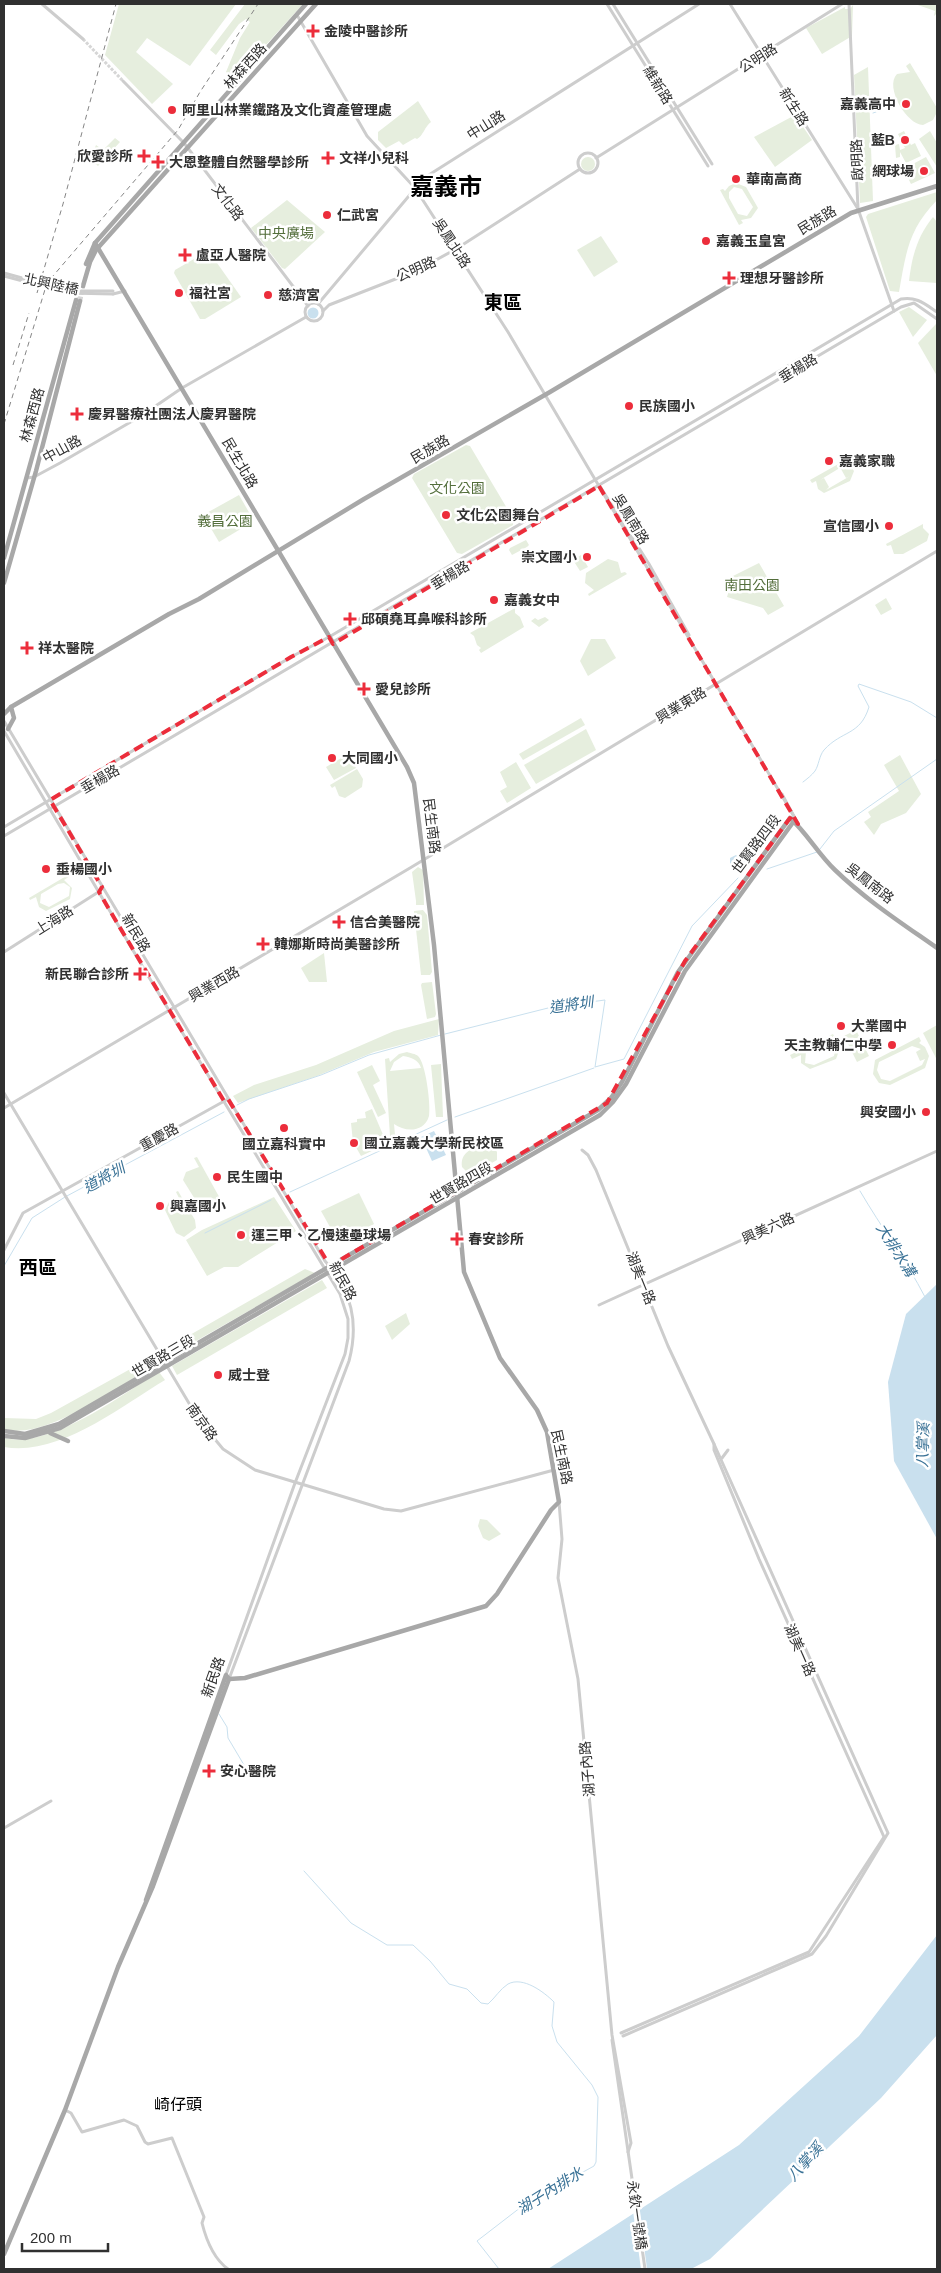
<svg xmlns="http://www.w3.org/2000/svg" width="941" height="2273" font-family="Arial,'Noto Sans TC',sans-serif">
<style>
.green{fill:#e6eede;fill-rule:evenodd}
.water{fill:#c9e0ee}
.pier{fill:#fff}
.lines{fill:none;stroke-linecap:round;stroke-linejoin:round}
.stream{stroke:#c9e0ee;stroke-width:1}
.minor-tunnel{stroke:#d6d6d6;stroke-width:3;stroke-dasharray:3 1.5;stroke-linecap:butt}
.major-tunnel{stroke:#d6d6d6;stroke-width:4.5;stroke-dasharray:4.5 2;stroke-linecap:butt}
.minor{stroke:#cdcdcd;stroke-width:3}
.major{stroke:#a8a8a8;stroke-width:4.5}
.rail{stroke:#858585;stroke-width:1;stroke-dasharray:5 4;stroke-linecap:butt}
.minor-bridge{stroke:#cdcdcd;stroke-width:3}
.marked{fill:none;stroke:#ec2d3b;stroke-width:4;stroke-dasharray:10 6;stroke-linejoin:round}
.poi-dot{fill:#ec2d3b;stroke:#fff;stroke-width:2}
.labels{text-anchor:middle;stroke-width:5;stroke-linejoin:round;paint-order:stroke}
.poi-label{font-size:14px;font-weight:bold;fill:#303030;stroke:#fff;text-anchor:start}
.street-label{font-size:14px;fill:#303030;stroke:#fff}
.park-label{font-size:14px;fill:#536e3b;stroke:#fff}
.water-label{font-size:15px;font-style:italic;fill:#3a7296;stroke:#fff}
.quarter-label{font-size:16px;fill:#000;stroke:#fff}
.district-label{font-size:19px;font-weight:bold;fill:#000;stroke:#fff}
.town-label{font-size:24px;font-weight:bold;fill:#000;stroke:#fff}
</style>
<rect width="100%" height="100%" fill="#fff"/>
<g class="green">
<polygon points="119,4 236,4 190,66 147,38 136,52 173,84 152,104 105,55"/>
<polygon points="245,4 303,4 235,79 226,72 240,38 250,22 246,19 239,24 216,55 210,50"/>
<polygon points="915,4 937,4 937,13 934,16 935,11"/>
<polygon points="853,5 852,36 822,54 806,28 845,7 845,9 850,9"/>
<path d="M910,63l27,45v8l-1,-2 -3,6 -10,5c-16,0 -39,-38 -26,-51l13,-2 -4,-6z"/>
<polygon points="868,67 873,201 860,203 854,75"/>
<path d="M418,101l13,21c-6,4 -8,14 -14,17l-2,-1 -12,7 -4,-4 -13,7 -8,-8v-8z"/>
<polygon points="795,115 812,140 775,167 754,137"/>
<polygon points="904,131 911,145 915,143 921,156 906,163 900,152 900,157 896,158 895,145 899,144 900,150 905,148 898,134"/>
<polygon points="930,131 937,143 937,167 919,139"/>
<polygon points="115,138 120,142 98,166 90,160 96,145 103,150"/>
<circle cx="588" cy="164" r="7"/>
<polygon points="926,157 935,173 911,184 905,172 913,169 911,165"/>
<path d="M736,183l10,4 12,21 -7,10 -10,2 2,3 -4,2 -19,-35 3,-1 2,2 4,-5zM734,187l8,2 11,18 -6,9 -9,-2 -9,-16v-6z"/>
<path d="M937,192v8c-29,30 -31,53 -38,92l-9,-1 -24,-74 2,-3z"/>
<polygon points="287,200 325,232 285,269 282,268 251,228"/>
<path d="M933,217l4,5v61l-28,-2c3,-25 8,-44 24,-64z"/>
<polygon points="601,236 618,262 594,277 577,250"/>
<polygon points="206,252 210,253 241,297 205,319 200,319 174,273 175,270"/>
<polygon points="909,307 927,320 913,337 899,312"/>
<polygon points="936,324 937,325 937,376 918,343"/>
<polygon points="466,445 470,446 514,520 513,525 462,554 457,553 412,478 414,474"/>
<path d="M849,458l2,3 -3,2 6,8 -4,10 -26,12 -6,-4 -2,-8 -4,2 -2,-3zM843,466h2l-4,3 5,9 4,-2 -24,14 3,-3 -5,-9 -4,2z"/>
<polygon points="239,495 254,521 219,542 203,515"/>
<polygon points="923,524 923,528 929,534 927,541 903,554 894,554 891,545 887,546 886,544"/>
<polygon points="526,540 529,545 527,547 512,555 509,550 510,548"/>
<polygon points="581,555 588,567 580,571 573,560"/>
<polygon points="608,559 618,562 621,573 625,572 627,574 589,596 588,594 594,590 585,583 586,573"/>
<polygon points="759,563 784,606 768,615 763,608 727,597 733,576"/>
<polygon points="886,598 892,609 881,615 875,605"/>
<polygon points="515,608 515,613 520,617 524,627 481,653 479,650 481,648 477,645 474,636 470,633"/>
<polygon points="545,617 549,620 539,627 531,621 535,618 538,620"/>
<polygon points="591,639 605,639 616,658 588,676 580,661"/>
<polygon points="581,718 585,725 523,760 519,754"/>
<polygon points="586,729 596,750 536,784 524,765"/>
<polygon points="348,754 356,768 334,780 326,767"/>
<polygon points="900,755 921,794 906,813 881,824 874,835 864,822 871,817 868,812 899,791 884,765"/>
<polygon points="516,762 531,788 507,803 500,791 507,787 500,772"/>
<polygon points="357,769 363,779 362,787 345,798 339,796 335,786 332,788 330,785"/>
<polygon points="418,867 423,870 424,905 416,905 416,901 412,872"/>
<path d="M68,875l2,1 -6,4 8,8 -2,11 -24,12 -7,-4 -3,-10 -6,3 -1,-2zM64,883l6,4 -1,9 -20,11 -9,-4 1,-9 17,-10z"/>
<polygon points="423,910 427,915 432,972 430,975 421,975 414,911"/>
<polygon points="324,953 327,982 309,982 301,968"/>
<polygon points="432,982 436,1014 435,1017 427,1019 421,985 422,983"/>
<polygon points="439,1019 438,1035 374,1052 317,1076 238,1103 233,1096 254,1085 316,1065 394,1031"/>
<polygon points="937,1025 937,1060 923,1033"/>
<polygon points="856,1030 869,1056 857,1062 844,1036"/>
<path d="M833,1034l2,4 -2,2 7,8 -4,11 -26,10 -9,-6v-8l-9,4 -2,-4zM828,1042l5,1 3,4 -2,9 -20,9 -9,-2 1,-11z"/>
<path d="M919,1037l2,4 -2,2 6,4 4,9 -4,12 -35,17 -11,-2 -6,-9 2,-14zM912,1046l9,3 -5,3 4,9 5,-2 -3,6 -32,16 -9,-2 -4,-9 2,-8z"/>
<path d="M407,1052c3,1 9,2 11,4 8,7 13,50 11,60 -5,17 -24,16 -35,8l1,11 -5,1 -5,-77 4,-1 1,4 9,-8zM403,1056c8,1 16,4 18,12l-31,3 4,-9z"/>
<polygon points="441,1064 443,1117 436,1117 431,1065"/>
<polygon points="372,1065 380,1081 373,1085 386,1113 378,1117 357,1072"/>
<polygon points="372,1109 387,1144 361,1156 353,1142 351,1123 357,1122 357,1119 366,1118 365,1112"/>
<path d="M483,1143l10,3 4,6v8l-27,15 -8,-8c-2,-15 10,-18 21,-24z"/>
<polygon points="197,1157 222,1202 218,1204 214,1198 209,1204 198,1204 183,1180 186,1172 199,1167 194,1158"/>
<polygon points="178,1191 195,1220 196,1228 184,1237 176,1233 165,1210 169,1202 180,1200 176,1192"/>
<polygon points="359,1193 374,1224 339,1243 321,1211"/>
<polygon points="274,1197 296,1231 238,1267 224,1267 207,1276 186,1240 202,1230"/>
<polygon points="305,1269 315,1273 166,1358 162,1351"/>
<polygon points="322,1280 327,1288 177,1375 172,1366"/>
<polygon points="406,1313 410,1324 392,1340 385,1326"/>
<path d="M152,1357l4,7c-37,22 -110,77 -152,65v-11l32,1 15,-6z"/>
<path d="M159,1372l6,8c-45,27 -107,77 -161,67v-9c47,11 115,-42 155,-66z"/>
<polygon points="480,1519 487,1520 501,1534 489,1541 483,1538 478,1526"/>
</g>
<g class="water">
<circle cx="313" cy="313" r="5.5"/>
<polygon points="736,855 745,856 746,862 740,865 730,866 730,858"/>
<polygon points="434,1131 446,1155 432,1161 421,1137"/>
<polygon points="937,1284 937,1539 894,1461 888,1382 906,1314"/>
<polygon points="937,1935 937,2035 881,2098 710,2259 691,2269 548,2269 739,2145 859,2036"/>
</g>
<polygon class="pier" points="639,2207 647,2269 641,2269 633,2211"/>
<g class="lines">
<g class="stream">
<polyline points="873,113 876,112"/>
<path d="M803,782c4,-3 9,-7 12,-11 4,-6 4,-15 9,-21 18,-20 36,-14 45,-43l-11,-21 1,-2 52,18 26,16"/>
<polyline points="820,849 834,831 937,759"/>
<polyline points="767,869 817,852"/>
<polyline points="445,1034 552,1007 605,1000 595,1067 624,1059 692,926 738,878"/>
<polyline points="237,1105 249,1099 321,1075 369,1055 441,1035"/>
<polyline points="455,1117 594,1068"/>
<path d="M860,1191c21,36 46,69 65,106"/>
<polyline points="290,1192 447,1120"/>
<polyline points="205,1233 271,1200"/>
<polyline points="4,1266 32,1218 65,1197 224,1112"/>
<polyline points="219,1714 227,1727 228,1738 247,1770"/>
<path d="M304,1871l47,52 36,22h26l17,16 19,23 18,5 14,14 7,1c7,-6 12,-15 20,-20 15,-8 36,8 46,18l-2,24 5,16 35,43 6,12 -2,65 -2,4 -69,38 -48,37 22,28"/>
</g>
<polyline class="minor-tunnel" points="83,39 123,81"/>
<g class="major-tunnel">
<polyline points="76,300 80,285"/>
<polyline points="80,301 83,286"/>
</g>
<g class="minor">
<polyline points="42,4 83,39"/>
<polyline points="607,4 708,166"/>
<polyline points="613,4 712,164"/>
<polyline points="730,4 858,209"/>
<polyline points="849,4 858,209 894,311"/>
<polyline points="297,15 367,136 415,188 508,332 795,818"/>
<polyline points="123,81 184,143 308,306"/>
<circle cx="588" cy="163" r="10"/>
<polyline points="596,158 842,4"/>
<polyline points="113,294 125,291"/>
<circle cx="314" cy="312" r="9"/>
<polyline points="318,304 424,178 699,4"/>
<polyline points="323,311 329,305 416,271 456,249 580,169"/>
<polyline points="27,478 34,477 60,463 141,416 182,388 306,317"/>
<polyline points="601,488 649,564 689,635"/>
<path d="M4,721l321,540c27,30 34,62 24,100l-120,318"/>
<polyline points="4,731 144,969 340,1294 348,1319 348,1338 345,1354 295,1483 226,1675"/>
<polyline points="782,794 798,824"/>
<path d="M4,827l287,-170 38,-20 572,-338c15,-3 24,5 36,13"/>
<polyline points="4,836 901,307 914,303 937,319"/>
<polyline points="4,952 100,891"/>
<polyline points="4,1093 199,1420 223,1449 255,1470 384,1509 401,1511 554,1470"/>
<polyline points="4,1108 410,868 937,551"/>
<polyline points="582,1150 588,1155 596,1170 668,1346 714,1444 714,1450 759,1559 884,1837 809,1952 621,2033"/>
<polyline points="4,1250 23,1213 228,1099"/>
<polyline points="599,1305 937,1151"/>
<polyline points="722,1458 728,1450"/>
<polyline points="559,1502 562,1539 558,1578 578,1679 612,2035 631,2143 628,2152"/>
<polyline points="4,1828 51,1801"/>
<polyline points="623,2036 812,1954 826,1936 888,1833 714,1444"/>
<polyline points="612,2040 645,2269"/>
<path d="M65,2110l6,3 11,19 42,-12 13,6 8,16 3,2 24,-6 32,79 -2,6c4,16 12,36 26,46"/>
</g>
<g class="major">
<polyline points="95,243 407,767 414,783 434,945 464,1272 500,1358 537,1410 547,1432 559,1502 551,1510 497,1594 486,1606 245,1678 229,1679 226,1675 146,1900"/>
<polyline points="86,264 95,243 306,4"/>
<polyline points="83,286 90,262 96,250 316,4"/>
<polyline points="4,558 76,300"/>
<polyline points="4,583 36,471 80,301"/>
<polyline points="4,714 11,707 169,614 199,599 364,499 550,392 851,213 937,186"/>
<polyline points="8,729 14,718 11,707"/>
<path d="M4,1431l21,3 34,-10 539,-314 13,-12 11,-16 56,-110 112,-154c17,15 28,36 45,52 31,30 68,54 102,78"/>
<polyline points="50,1433 68,1441"/>
<polyline points="4,1436 25,1438 60,1428 600,1115 613,1102 626,1084 685,971 794,821"/>
<polyline points="4,2254 65,2110 118,1967 153,1886 229,1679"/>
</g>
<g class="rail">
<polyline points="37,293 63,204 116,4"/>
<polyline points="13,365 29,313"/>
<polyline points="4,424 47,283 178,130 200,92 258,4"/>
</g>
<g class="minor-bridge">
<polyline points="4,273 69,291 113,291"/>
<polyline points="4,276 68,293 113,294"/>
</g>
</g>
<path class="marked" d="M599,486l199,338 -8,-6 -105,143 -78,142 -277,163 -102,-167 -4,2 -108,-180 -17,-29 3,-5 -52,-87 241,-143 38,-20 4,7z"/>
<g class="poi-dot">
<path d="M310.5 23.5h5v5h5v5h-5v5h-5v-5h-5v-5h5z"/>
<circle cx="906" cy="104" r="5"/>
<circle cx="172" cy="110" r="5"/>
<circle cx="905" cy="140" r="5"/>
<path d="M141.5 148.5h5v5h5v5h-5v5h-5v-5h-5v-5h5z"/>
<path d="M325.5 150.5h5v5h5v5h-5v5h-5v-5h-5v-5h5z"/>
<path d="M155.5 154.5h5v5h5v5h-5v5h-5v-5h-5v-5h5z"/>
<circle cx="924" cy="171" r="5"/>
<circle cx="736" cy="179" r="5"/>
<circle cx="327" cy="215" r="5"/>
<circle cx="706" cy="241" r="5"/>
<path d="M182.5 247.5h5v5h5v5h-5v5h-5v-5h-5v-5h5z"/>
<path d="M726.5 270.5h5v5h5v5h-5v5h-5v-5h-5v-5h5z"/>
<circle cx="179" cy="293" r="5"/>
<circle cx="268" cy="295" r="5"/>
<circle cx="629" cy="406" r="5"/>
<path d="M74.5 406.5h5v5h5v5h-5v5h-5v-5h-5v-5h5z"/>
<circle cx="829" cy="461" r="5"/>
<circle cx="446" cy="515" r="5"/>
<circle cx="889" cy="526" r="5"/>
<circle cx="587" cy="557" r="5"/>
<circle cx="494" cy="600" r="5"/>
<path d="M347.5 611.5h5v5h5v5h-5v5h-5v-5h-5v-5h5z"/>
<path d="M24.5 640.5h5v5h5v5h-5v5h-5v-5h-5v-5h5z"/>
<path d="M361.5 681.5h5v5h5v5h-5v5h-5v-5h-5v-5h5z"/>
<circle cx="332" cy="758" r="5"/>
<circle cx="46" cy="869" r="5"/>
<path d="M336.5 914.5h5v5h5v5h-5v5h-5v-5h-5v-5h5z"/>
<path d="M260.5 936.5h5v5h5v5h-5v5h-5v-5h-5v-5h5z"/>
<path d="M137.5 966.5h5v5h5v5h-5v5h-5v-5h-5v-5h5z"/>
<circle cx="841" cy="1026" r="5"/>
<circle cx="892" cy="1045" r="5"/>
<circle cx="926" cy="1112" r="5"/>
<circle cx="284" cy="1128" r="5"/>
<circle cx="354" cy="1143" r="5"/>
<circle cx="217" cy="1177" r="5"/>
<circle cx="160" cy="1206" r="5"/>
<circle cx="241" cy="1235" r="5"/>
<path d="M454.5 1231.5h5v5h5v5h-5v5h-5v-5h-5v-5h5z"/>
<circle cx="218" cy="1375" r="5"/>
<path d="M206.5 1763.5h5v5h5v5h-5v5h-5v-5h-5v-5h5z"/>
</g>
<g class="labels">
<g class="poi-label">
<text x="324" y="36">金陵中醫診所</text>
<text x="896" y="109" text-anchor="end">嘉義高中</text>
<text x="182" y="115">阿里山林業鐵路及文化資產管理處</text>
<text x="895" y="145" text-anchor="end">藍B</text>
<text x="133" y="161" text-anchor="end">欣愛診所</text>
<text x="339" y="163">文祥小兒科</text>
<text x="169" y="167">大恩整體自然醫學診所</text>
<text x="914" y="176" text-anchor="end">網球場</text>
<text x="746" y="184">華南高商</text>
<text x="337" y="220">仁武宮</text>
<text x="716" y="246">嘉義玉皇宮</text>
<text x="196" y="260">盧亞人醫院</text>
<text x="740" y="283">理想牙醫診所</text>
<text x="189" y="298">福社宮</text>
<text x="278" y="300">慈濟宮</text>
<text x="639" y="411">民族國小</text>
<text x="88" y="419">慶昇醫療社團法人慶昇醫院</text>
<text x="839" y="466">嘉義家職</text>
<text x="456" y="520">文化公園舞台</text>
<text x="879" y="531" text-anchor="end">宣信國小</text>
<text x="577" y="562" text-anchor="end">崇文國小</text>
<text x="504" y="605">嘉義女中</text>
<text x="361" y="624">邱碩堯耳鼻喉科診所</text>
<text x="38" y="653">祥太醫院</text>
<text x="375" y="694">愛兒診所</text>
<text x="342" y="763">大同國小</text>
<text x="56" y="874">垂楊國小</text>
<text x="350" y="927">信合美醫院</text>
<text x="274" y="949">韓娜斯時尚美醫診所</text>
<text x="129" y="979" text-anchor="end">新民聯合診所</text>
<text x="851" y="1031">大業國中</text>
<text x="882" y="1050" text-anchor="end">天主教輔仁中學</text>
<text x="916" y="1117" text-anchor="end">興安國小</text>
<text x="364" y="1148">國立嘉義大學新民校區</text>
<text x="284" y="1149" text-anchor="middle">國立嘉科實中</text>
<text x="227" y="1182">民生國中</text>
<text x="170" y="1211">興嘉國小</text>
<text x="251" y="1240">運三甲、乙慢速壘球場</text>
<text x="468" y="1244">春安診所</text>
<text x="228" y="1380">威士登</text>
<text x="220" y="1776">安心醫院</text>
</g>
<g class="street-label">
<text transform="translate(758 58) rotate(-32)" y="5">公明路</text>
<text transform="translate(245 66) rotate(-48)" y="5">林森西路</text>
<text transform="translate(658 85) rotate(58)" y="5">維新路</text>
<text transform="translate(794 107) rotate(58)" y="5">新生路</text>
<text transform="translate(486 125) rotate(-32)" y="5">中山路</text>
<text transform="translate(857 160) rotate(-93)" y="5">啟明路</text>
<text transform="translate(228 202) rotate(53)" y="5">文化路</text>
<text transform="translate(817 220) rotate(-31)" y="5">民族路</text>
<text transform="translate(452 243) rotate(57)" y="5">吳鳳北路</text>
<text transform="translate(416 269) rotate(-24)" y="5">公明路</text>
<text transform="translate(51 284) rotate(12)" y="5">北興陸橋</text>
<text transform="translate(798 368) rotate(-31)" y="5">垂楊路</text>
<text transform="translate(32 415) rotate(-75)" y="5">林森西路</text>
<text transform="translate(62 449) rotate(-29)" y="5">中山路</text>
<text transform="translate(430 449) rotate(-30)" y="5">民族路</text>
<text transform="translate(240 463) rotate(60)" y="5">民生北路</text>
<text transform="translate(631 519) rotate(59)" y="5">吳鳳南路</text>
<text transform="translate(450 575) rotate(-31)" y="5">垂楊路</text>
<text transform="translate(681 705) rotate(-31)" y="5">興業東路</text>
<text transform="translate(100 779) rotate(-30)" y="5">垂楊路</text>
<text transform="translate(432 826) rotate(83)" y="5">民生南路</text>
<text transform="translate(756 844) rotate(-53)" y="5">世賢路四段</text>
<text transform="translate(870 883) rotate(38)" y="5">吳鳳南路</text>
<text transform="translate(54 920) rotate(-32)" y="5">上海路</text>
<text transform="translate(136 933) rotate(60)" y="5">新民路</text>
<text transform="translate(214 984) rotate(-30)" y="5">興業西路</text>
<text transform="translate(159 1137) rotate(-29)" y="5">重慶路</text>
<text transform="translate(461 1183) rotate(-30)" y="5">世賢路四段</text>
<text transform="translate(768 1228) rotate(-24)" y="5">興美六路</text>
<text transform="translate(641 1278) rotate(68)" y="5">湖美一路</text>
<text transform="translate(343 1281) rotate(62)" y="5">新民路</text>
<text transform="translate(163 1356) rotate(-30)" y="5">世賢路三段</text>
<text transform="translate(202 1422) rotate(55)" y="5">南京路</text>
<text transform="translate(562 1457) rotate(78)" y="5">民生南路</text>
<text transform="translate(800 1650) rotate(66)" y="5">湖美一路</text>
<text transform="translate(213 1677) rotate(-70)" y="5">新民路</text>
<text transform="translate(587 1769) rotate(-95)" y="5">湖子內路</text>
<text transform="translate(637 2215) rotate(82)" y="5">永欽一號橋</text>
</g>
<g class="park-label">
<text x="286" y="238">中央廣場</text>
<text x="457" y="493">文化公園</text>
<text x="225" y="526">義昌公園</text>
<text x="752" y="590">南田公園</text>
</g>
<g class="water-label">
<text transform="translate(571 1005) rotate(-8)" y="5">道將圳</text>
<text transform="translate(104 1178) rotate(-29)" y="5">道將圳</text>
<text transform="translate(896 1250) rotate(58)" y="5">大排水溝</text>
<text transform="translate(923 1445) rotate(-88)" y="5">八掌溪</text>
<text transform="translate(805 2162) rotate(-48)" y="5">八掌溪</text>
<text transform="translate(550 2191) rotate(-32)" y="5">湖子內排水</text>
</g>
<g class="quarter-label">
<text x="178" y="2110">崎仔頭</text>
</g>
<g class="district-label">
<text x="503" y="309">東區</text>
<text x="38" y="1274">西區</text>
</g>
<g class="town-label">
<text x="446" y="195">嘉義市</text>
</g>
</g>
<rect width="941" height="2273" fill="none" stroke="#303030" stroke-width="10"/>
<path d="M22 2243v8h86v-8" fill="none" stroke="#303030" stroke-width="2.5"/>
<text x="30" y="2243" font-size="15" fill="#303030" stroke="#ffffff" stroke-width="4" paint-order="stroke">200 m</text>
</svg>
